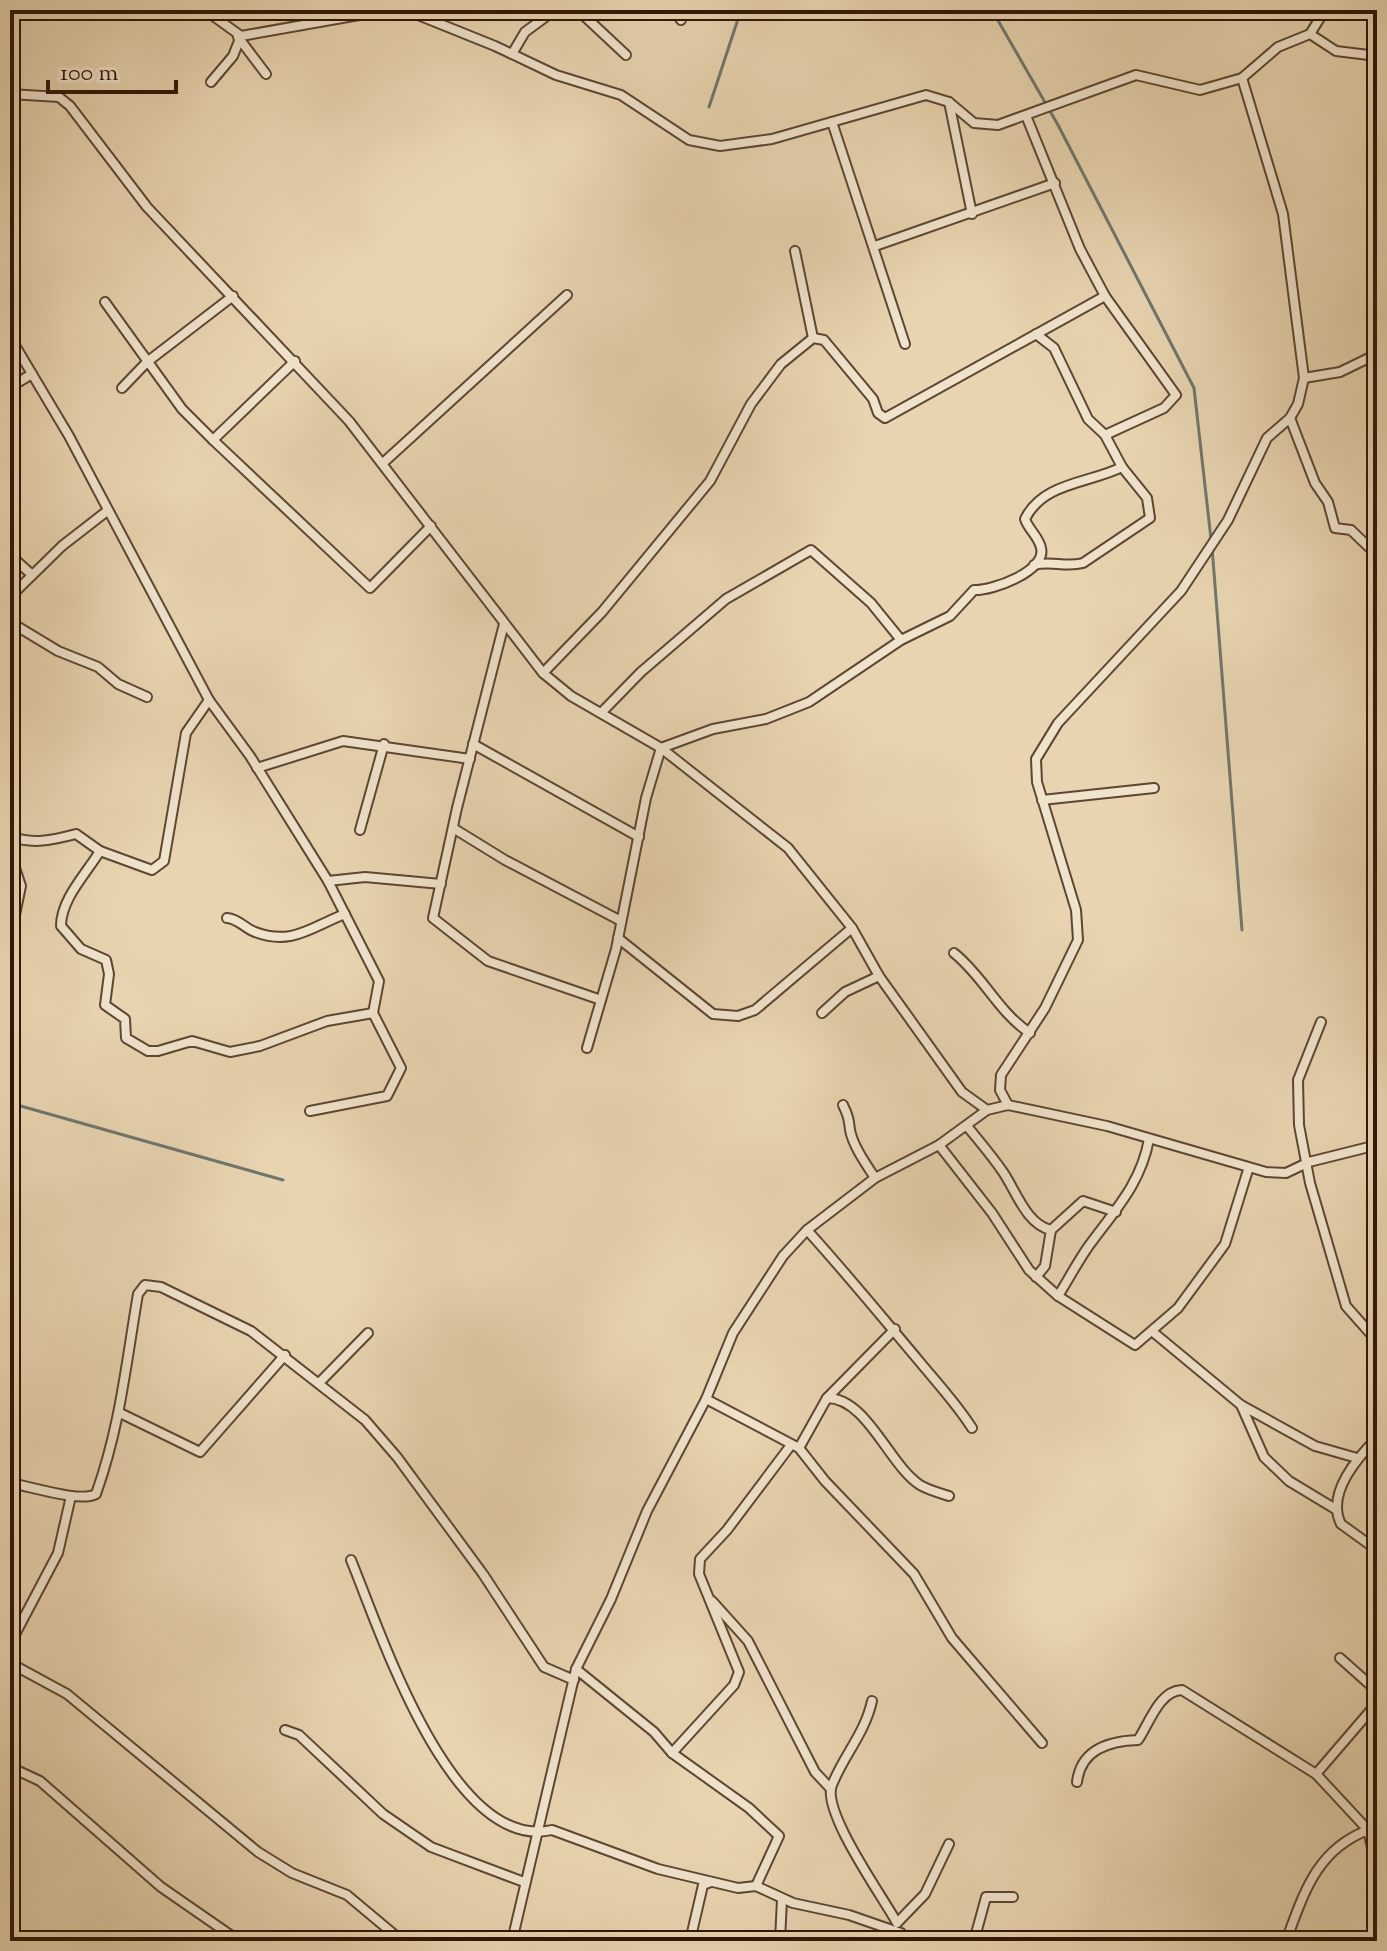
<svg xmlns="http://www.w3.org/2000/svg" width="1387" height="1951" font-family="'Sorts Mill Goudy',serif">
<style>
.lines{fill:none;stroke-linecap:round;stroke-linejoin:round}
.stream{stroke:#6f776e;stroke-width:3}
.street-casing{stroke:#5e4632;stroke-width:12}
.street{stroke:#f0e3cc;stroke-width:8}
</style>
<rect width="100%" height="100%" fill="#e8d4b0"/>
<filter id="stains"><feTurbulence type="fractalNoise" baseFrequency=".0025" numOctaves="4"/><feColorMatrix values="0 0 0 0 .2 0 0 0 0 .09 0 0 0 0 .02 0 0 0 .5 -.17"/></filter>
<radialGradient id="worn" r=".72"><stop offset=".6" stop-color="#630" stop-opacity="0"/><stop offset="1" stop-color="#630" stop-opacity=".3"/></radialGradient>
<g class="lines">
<g class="stream">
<polyline points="992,10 1058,125 1194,388 1211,539"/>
<polyline points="709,107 741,10"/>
<polyline points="1212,547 1242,930"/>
<polyline points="10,1103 283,1180"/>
</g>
<g class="street-casing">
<g id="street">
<polyline points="205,10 241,36 376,12 413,13 495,46 556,75 621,95 689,140 720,146 772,139 926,95 949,102 974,123 998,125 1136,75 1200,90 1242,78 1278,47 1310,34 1336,51 1377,56"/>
<polyline points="578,10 626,55"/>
<polyline points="674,10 681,20"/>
<polyline points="10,20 24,10"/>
<polyline points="1310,34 1325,10"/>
<polyline points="238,37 266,74"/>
<polyline points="512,54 525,32 555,10"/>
<polyline points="211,82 233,56 239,41"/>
<polyline points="10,94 59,97 70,106 147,207 349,421 543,673 571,696 661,748 788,848 852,928 879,976 962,1092 987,1110"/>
<polyline points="949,102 972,214"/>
<polyline points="1027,118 1080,249 1105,296 1176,395 1164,408 1105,435"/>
<polyline points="832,122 905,344"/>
<polyline points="875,246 1055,183"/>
<polyline points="795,251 813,338"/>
<polyline points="105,302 182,409 213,440 295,361"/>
<polyline points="10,337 69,436 209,700 250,756 328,881 379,981 373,1013 401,1068 387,1096 310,1111"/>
<polyline points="1304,378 1340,372 1377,354"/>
<polyline points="10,387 32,374"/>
<polyline points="122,388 147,362 233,296"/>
<polyline points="1290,418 1315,483 1328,502 1335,528 1351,530 1377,555"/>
<polyline points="213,440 370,588 431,526"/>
<polyline points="383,463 567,295"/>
<polyline points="10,555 31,574"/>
<path d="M1034,565c17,-5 31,3 49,-2l67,-45 -3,-20 -25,-31 -17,-32 -17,-16 -34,-71 -18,-14"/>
<polyline points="10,597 62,546 107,511"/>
<polyline points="10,622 58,651 98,667 118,684 147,697"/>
<polyline points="504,624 457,808 433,918 488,961 601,1000"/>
<polyline points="543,673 602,612 710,481 751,404 781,364 813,338 824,340 873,399 878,413 885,418 1105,296"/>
<polyline points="601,713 641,672 726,599 811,550 871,603 901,640"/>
<polyline points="473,744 639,837"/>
<polyline points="257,768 343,741 470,759"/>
<polyline points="1042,800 1154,788"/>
<polyline points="453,828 505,860 621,921"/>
<polyline points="360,830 384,744"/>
<path d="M10,836c22,9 43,4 66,-2l24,17 52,19 12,-9 22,-128 23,-33"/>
<path d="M100,851c-14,23 -39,48 -39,75l20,23 25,11 3,14 -4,31 20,14 1,19 22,13h10l34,-10 38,11 30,-6 67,-25 46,-8"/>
<polyline points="10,853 21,886 15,915"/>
<polyline points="328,881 365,877 441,884"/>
<path d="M227,918c12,1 17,10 28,14 37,14 56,-5 90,-18"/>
<polyline points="618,938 713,1014 738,1016 755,1010 852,928"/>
<path d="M954,953c30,24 44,59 76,80"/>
<polyline points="822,1013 845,992 879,976"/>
<polyline points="1321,1022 1298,1080 1299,1125 1310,1183 1346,1306 1377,1341"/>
<path d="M587,1048l29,-99 30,-151 15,-50 52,-19 53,-10 43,-17 92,-62 49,-24 24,-26c18,1 73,-19 67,-42 -2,-11 -13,-19 -16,-29 18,-37 66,-36 97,-52"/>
<path d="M843,1105c5,10 6,15 7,25 3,16 16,34 25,48"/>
<polyline points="1008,1105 1000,1090 1001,1075 1045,1008 1078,940 1076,910 1037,782 1036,759 1058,723 1181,591 1228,520 1267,438 1290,418 1298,404 1304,378 1283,214 1242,78"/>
<path d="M967,1126c12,15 25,30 36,46 13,19 23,52 48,58l32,-29 33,11"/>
<polyline points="939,1145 992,1213 1029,1270 1058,1296 1135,1345 1178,1308 1225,1244 1248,1170"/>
<path d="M807,1230c39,43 75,87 112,131 19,23 37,42 53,67"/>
<polyline points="1036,1277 1045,1266 1051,1230"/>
<path d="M1058,1296c10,-16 19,-33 30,-49 26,-36 53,-63 61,-108"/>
<polyline points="1153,1332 1241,1405 1315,1446 1357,1458"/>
<polyline points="319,1383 368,1333"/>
<polyline points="827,1398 895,1329"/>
<path d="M706,1399l93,49 28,-50c40,0 62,67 93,87 8,5 20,8 29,11"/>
<polyline points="1241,1405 1264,1457 1289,1481 1337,1510"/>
<polyline points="120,1413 200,1452 285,1355"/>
<path d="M1377,1438c-20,20 -51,56 -36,86l36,26"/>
<polyline points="799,1448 825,1481 914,1574 952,1638 1042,1743"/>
<path d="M10,1483c19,3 71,20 86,11 24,-67 30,-130 42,-200l7,-9 16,2 90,44 114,89 32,37 86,117 61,93 30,13"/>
<path d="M351,1560c29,70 100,293 201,270l106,39 80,19 18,-2 37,17 56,12 52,18 6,8"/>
<polyline points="712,1601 748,1641 815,1772 830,1788"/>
<polyline points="10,1644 58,1553 71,1496"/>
<polyline points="1340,1658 1377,1691"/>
<polyline points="10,1663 67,1694 258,1852 292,1873 347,1895 402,1941"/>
<polyline points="576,1669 654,1732 672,1753"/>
<path d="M872,1701c-7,32 -28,54 -40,84 -11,26 51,112 65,138l28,-29 24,-50"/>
<polyline points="285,1730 299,1735 383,1814 431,1847 524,1882"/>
<polyline points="10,1767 40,1781 161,1887 239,1941"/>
<polyline points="1316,1774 1377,1703"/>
<path d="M1077,1782c4,-32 31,-41 61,-42 12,-18 21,-49 44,-50l134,84 52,56c-52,20 -64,63 -82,111"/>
<polyline points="1377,1818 1368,1830 1377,1870"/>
<polyline points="756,1886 779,1836 749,1808 672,1753 734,1685 739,1672 699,1574 700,1559 727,1530 791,1445"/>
<polyline points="512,1941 576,1669 611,1599 647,1511 706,1399 733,1333 783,1256 807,1230 875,1178 939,1145 987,1110 1008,1105 1107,1126 1266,1172 1286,1173 1309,1162 1377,1145"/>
<polyline points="690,1941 703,1885 711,1882"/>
<polyline points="780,1941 782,1899"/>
<polyline points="974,1941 986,1897 1013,1897"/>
</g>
</g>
<use href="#street" class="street"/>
</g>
<rect width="1387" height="1951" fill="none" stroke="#e8d4b0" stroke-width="40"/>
<rect x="12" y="12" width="1363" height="1927" fill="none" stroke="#301608" stroke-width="4"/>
<rect x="20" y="20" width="1347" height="1911" fill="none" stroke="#301608" stroke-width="2"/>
<path d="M48 80v12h128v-12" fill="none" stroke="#301608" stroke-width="4"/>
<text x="60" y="80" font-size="24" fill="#301608" stroke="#f0e3cc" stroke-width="6" paint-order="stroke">100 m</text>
<rect width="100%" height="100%" filter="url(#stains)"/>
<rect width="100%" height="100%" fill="url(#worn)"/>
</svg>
